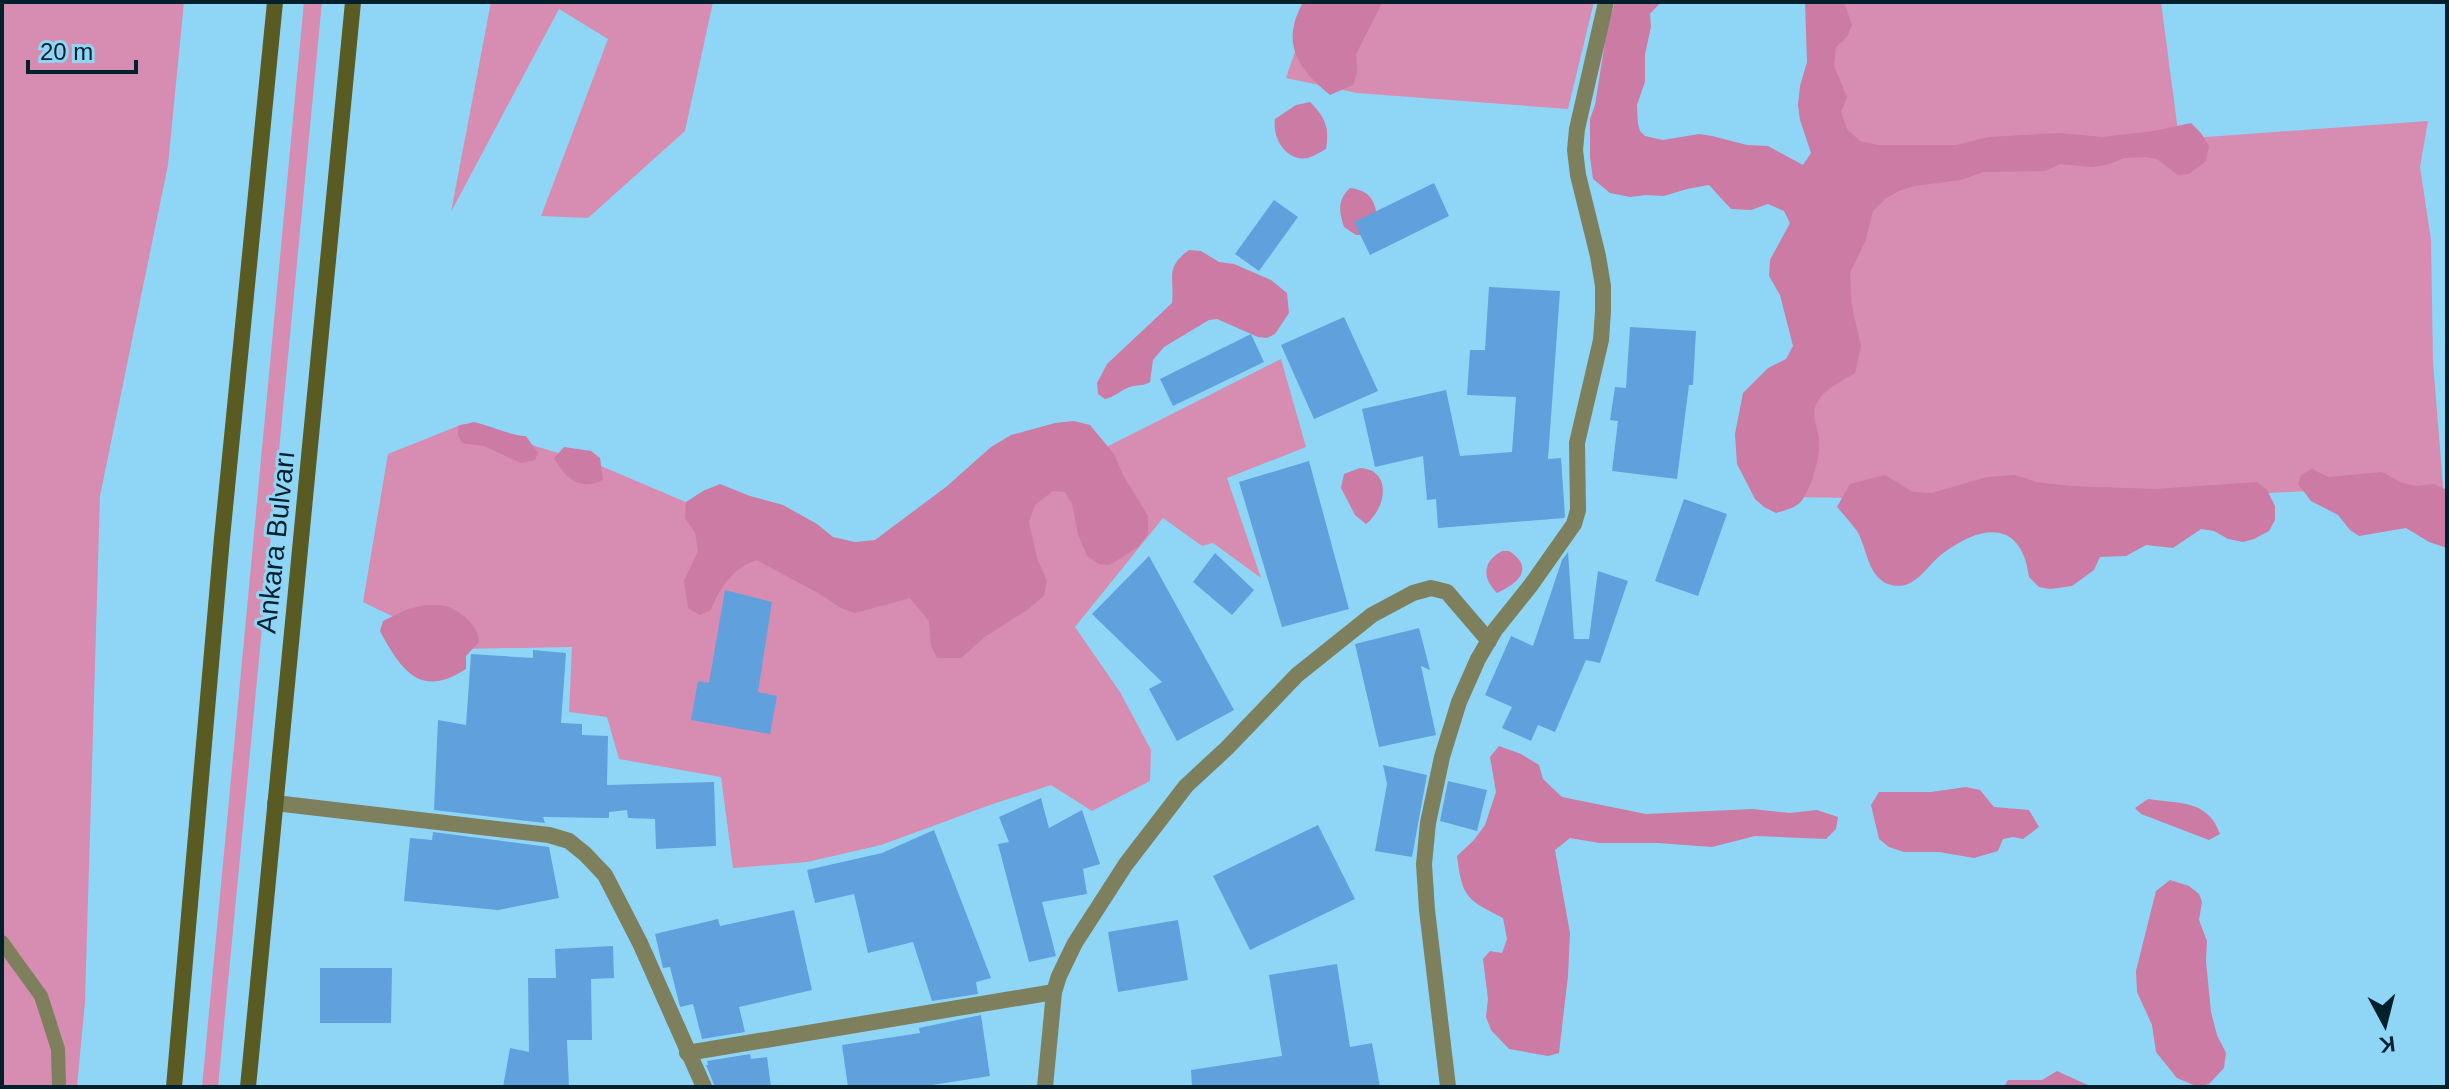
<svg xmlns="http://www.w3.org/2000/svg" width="2449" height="1089" font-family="Arial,sans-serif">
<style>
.green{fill:#d68db1}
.forest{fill:#cb7ba4}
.building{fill:#60a0dc}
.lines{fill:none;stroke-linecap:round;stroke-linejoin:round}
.service{stroke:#7e7f5c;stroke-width:14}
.minor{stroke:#7e7f5c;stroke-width:16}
.secondary{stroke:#5a5a23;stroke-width:16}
.labels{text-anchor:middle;stroke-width:6;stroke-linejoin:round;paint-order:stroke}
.street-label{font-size:28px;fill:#02202c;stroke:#8fd6f6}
</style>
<rect width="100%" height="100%" fill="#8fd6f6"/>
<g class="green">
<polygon points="2,2 184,2 168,165 100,496 85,1002 77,1087 2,1087"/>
<polygon points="304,2 322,2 218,1087 202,1087"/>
<polygon points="491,2 713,2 685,131 588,218 541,216 608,39 559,9 451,212"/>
<polygon points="1312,2 1594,2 1568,109 1357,93 1286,78"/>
<polygon points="1816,2 2161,2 2179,139 2428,121 2420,167 2431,240 2433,362 2444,498 2308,491 2108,502 1787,497 1823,174"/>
<polygon points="1281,359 1306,447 1227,478 1261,578 1213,543 1202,546 1163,518 1075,627 1120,692 1151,750 1150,781 1092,811 1051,785 990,805 881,845 807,862 733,868 721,777 619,759 607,717 569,712 572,647 459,649 363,602 388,454 463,424 601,466 803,552 849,566 987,507"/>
</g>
<g class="forest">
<path d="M1303,2h77l1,3 -25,49 1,18 -4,13 -23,10c-32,-27 -50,-51 -27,-93z"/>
<path d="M1615,2h46l-11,12 1,13 -6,27v28l-8,23 1,19 2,7 5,5 18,4 36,-6 13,2 35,9 21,1 35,19 8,-12 -11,-33 -2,-15 2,-19 7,-24 -2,-60h39l8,23 -5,12 -11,10 -2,19 13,31 -6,15 6,17 13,12 18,4h78l33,-8 69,-4 45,4 50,-6 38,-8 10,10 8,13 -3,15 -17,13 -11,1 -21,-16 -12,-2 -20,1 -19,7 -14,2 -32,-3 -15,7 -62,1 -22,8 -47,6 -15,5 -14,8 -12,12 -8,31 -15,31 2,34 9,39 -6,27c-11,7 -27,14 -35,25 -11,14 -3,26 -1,41 2,17 -7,46 -16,60 -6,9 -18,11 -27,14l-12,-6 -9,-8 -18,-35 -2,-30 8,-41 25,-25 18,-9 7,-13 -13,-51 -11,-19 1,-16 20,-37 -6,-12 -16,-7 -17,6 -20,-1 -22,-24 -22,4 -23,7 -18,-1 -16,2 -20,-4 -17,-14 -3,-22v-38l5,-14 12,-76z"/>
<path d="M1310,102c15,15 20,26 16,47 -6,3 -12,7 -18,9 -22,4 -36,-20 -33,-39l21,-14z"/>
<path d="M1350,188c19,3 24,10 27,28l-10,19h-11l-12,-8c-5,-15 -7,-27 6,-39z"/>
<path d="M1189,250l12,1 18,11 15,2 37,16 16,13 2,20 -14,21 -8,4 -9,-1 -41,-18 -8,1 -45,27 -11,13 -3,22c-8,5 -13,2 -20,5 -9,3 -15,10 -25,12l-7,-5 -1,-11 10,-19 65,-61c3,-25 -8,-35 17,-53z"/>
<path d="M1074,421l16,4 24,29 9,21 25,41v18l-10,13 -17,11 -12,7 -10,-1 -12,-8 -9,-22 -6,-30 -7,-12 -12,-1 -18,14 -6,17 8,36 10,23 -3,15 -17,14 -41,26 -25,22h-24l-6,-12 -2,-25 -19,-23 -55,15 -14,-5 -23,-15 -61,-33c-23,7 -38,28 -46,50l-11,5 -12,-7 -4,-27 14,-30 -3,-18 -10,-15 1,-16 17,-11 17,-7 30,12 33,9 34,19 16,13 22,5 20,-2 71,-53 45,-40 20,-12 44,-12z"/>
<path d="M474,422c18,4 34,13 52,14l12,17 -3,7 -14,3 -37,-17 -22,-3 -4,-8v-9z"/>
<path d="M564,447l27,4 9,7 3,22c-24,12 -38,-3 -49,-22z"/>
<path d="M1360,468c33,2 26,41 6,56l-11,-9 -14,-27 3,-14z"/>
<polygon points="2312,469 2328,477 2382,472 2400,482 2416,486 2434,484 2447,490 2447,548 2429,542 2406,528 2359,536 2350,530 2338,515 2311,501 2298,484 2301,475"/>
<path d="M1885,475l28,17 19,1 55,-16 28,-2 21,7 34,4 85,3 102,-7 10,8 8,16v14l-6,11 -15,8 -11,3 -15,-3 -14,-8 -13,-2 -28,19 -27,-3 -20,11 -26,1 -6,13 -22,16 -22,3 -11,-2 -10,-10c-7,-55 -44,-54 -83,-26 -14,9 -21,24 -36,32 -9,5 -22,3 -29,-3 -14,-11 -15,-34 -24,-49 -6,-8 -13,-16 -20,-24l13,-23z"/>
<path d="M1502,551h7c26,17 10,32 -12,42 -15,-15 -15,-31 5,-42z"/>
<path d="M426,605c6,0 14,0 20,1 15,5 33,20 33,36l-13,14v13c-46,30 -65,1 -86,-38l3,-10 25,-12z"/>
<path d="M1499,746l22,8 18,11 4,14 19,18 84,17 106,-5 38,4 27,-3 21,7 -2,12 -10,10 -71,-3 -43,11 -54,-4h-59l-29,-5 -15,12 15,83 -2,43 -9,77 -11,3 -39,-7 -18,-19 -5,-13 2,-18 -5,-40 7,-8 12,2 5,-14 -4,-21c-36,-18 -41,-21 -46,-62l17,-16 11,-15 11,-33 -6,-35z"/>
<polygon points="1966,787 1980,790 1994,807 2029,810 2039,827 2023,839 2013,837 2003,839 1998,851 1974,858 1939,852 1904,852 1889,847 1879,839 1871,805 1879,792 1931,792"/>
<path d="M2148,799c30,5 60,0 72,35l-11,6 -68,-26 -6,-6z"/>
<polygon points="2170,880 2189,886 2199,894 2202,902 2199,920 2207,941 2206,961 2211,1012 2217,1035 2226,1053 2224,1068 2209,1084 2198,1087 2177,1078 2156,1052 2152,1025 2137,992 2136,971 2156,891"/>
<polygon points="2057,1071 2092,1087 2004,1087 2008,1080 2042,1080"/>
</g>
<g class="building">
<polygon points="1434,183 1449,216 1370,255 1354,222"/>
<polygon points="1274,200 1298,217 1259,271 1235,254"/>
<polygon points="1489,287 1560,291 1548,459 1561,458 1565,516 1564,518 1438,528 1436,499 1427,500 1423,456 1375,467 1362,409 1446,390 1460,456 1512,452 1516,397 1467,395 1470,350 1485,350"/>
<polygon points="1344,317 1378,391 1314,419 1281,345"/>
<polygon points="1630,327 1696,331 1693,385 1689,385 1677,479 1612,471 1618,421 1610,420 1615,387 1626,388"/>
<polygon points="1251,334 1264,362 1173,406 1160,379"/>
<polygon points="1309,461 1349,609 1282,627 1239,482"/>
<polygon points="1684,499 1727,514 1698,596 1655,581"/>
<polygon points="1568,552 1574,639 1589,639 1598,571 1628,581 1600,663 1586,660 1555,732 1538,725 1531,741 1502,728 1512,707 1485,695 1511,636 1533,646 1562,560"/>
<polygon points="1215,553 1254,590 1232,615 1193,582"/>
<polygon points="1149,556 1234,710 1177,741 1149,689 1162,682 1092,614"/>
<polygon points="725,590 772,602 758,692 777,696 770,734 691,720 698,681 709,683"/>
<polygon points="1419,628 1430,670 1421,666 1436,735 1379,747 1355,644"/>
<polygon points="533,650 566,653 561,723 582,724 582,735 608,736 607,785 714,782 716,846 656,849 655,819 628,818 627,810 609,812 609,818 543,817 545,823 434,810 438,720 466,725 471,654 533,658"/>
<polygon points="1383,765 1427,775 1412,857 1375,851 1387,784"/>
<polygon points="1448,781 1487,790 1477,831 1440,821"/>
<polygon points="1041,798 1049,828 1082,810 1100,864 1083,869 1087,894 1042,902 1056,956 1029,962 998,844 1009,842 999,817"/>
<polygon points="1318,825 1355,899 1250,950 1213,876"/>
<polygon points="934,830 991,978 976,982 978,994 932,1001 913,942 868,953 854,894 815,903 807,870 882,853"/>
<polygon points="433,832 549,847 559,898 498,910 404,901 410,838 432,840"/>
<polygon points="794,910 812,990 739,1007 745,1032 702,1039 693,1004 680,1007 670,967 663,968 655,934 718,919 720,926"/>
<polygon points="1178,920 1188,980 1118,992 1108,932"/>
<polygon points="613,946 614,978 591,979 592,1040 567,1040 569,1087 503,1087 510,1048 529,1052 528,978 556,978 555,949"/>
<polygon points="1337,964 1350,1047 1372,1043 1380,1087 1192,1087 1191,1070 1282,1056 1269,975"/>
<polygon points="320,968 392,968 391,1023 320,1023"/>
<polygon points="981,1015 990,1076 919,1087 848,1087 842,1045 920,1033 919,1028"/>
<polygon points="750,1054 751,1059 767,1057 771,1087 715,1087 706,1065 708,1065 707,1061"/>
</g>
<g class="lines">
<polyline class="service" points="2,942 41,996 58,1049 59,1087"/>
<g class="minor">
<polyline points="275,803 549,835 569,841 585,854 605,875 640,943 704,1087"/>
<polyline points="687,1053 1054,992"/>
<polyline points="1045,1087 1054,992 1059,976 1075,943 1126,864 1186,786 1227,748 1297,675 1372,615 1413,593 1431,588 1447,592 1489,641"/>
<polyline points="1448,1087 1427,910 1424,864 1428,823 1442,757 1459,702 1478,659 1495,630 1531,585 1574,524 1578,510 1577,443 1601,340 1603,311 1603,286 1598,256 1578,175 1575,150 1577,129 1606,2"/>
</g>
<g class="secondary">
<polyline points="174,1087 222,538 275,2"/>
<polyline points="248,1087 353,2"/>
</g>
</g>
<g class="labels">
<g class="street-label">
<text transform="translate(275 542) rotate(-84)" y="10">Ankara Bulvarı</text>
</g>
</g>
<rect width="2449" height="1089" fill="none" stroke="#02202c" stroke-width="8"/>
<g transform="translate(2385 1025) rotate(173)" stroke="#8fd6f6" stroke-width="6" paint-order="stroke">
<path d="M0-6L14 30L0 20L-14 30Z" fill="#02202c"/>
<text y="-12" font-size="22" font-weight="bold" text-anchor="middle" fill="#02202c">K</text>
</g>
<path d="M28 60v12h108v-12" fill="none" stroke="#02202c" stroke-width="4"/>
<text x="40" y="60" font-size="24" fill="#02202c" stroke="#8fd6f6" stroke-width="6" paint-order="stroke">20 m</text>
</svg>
